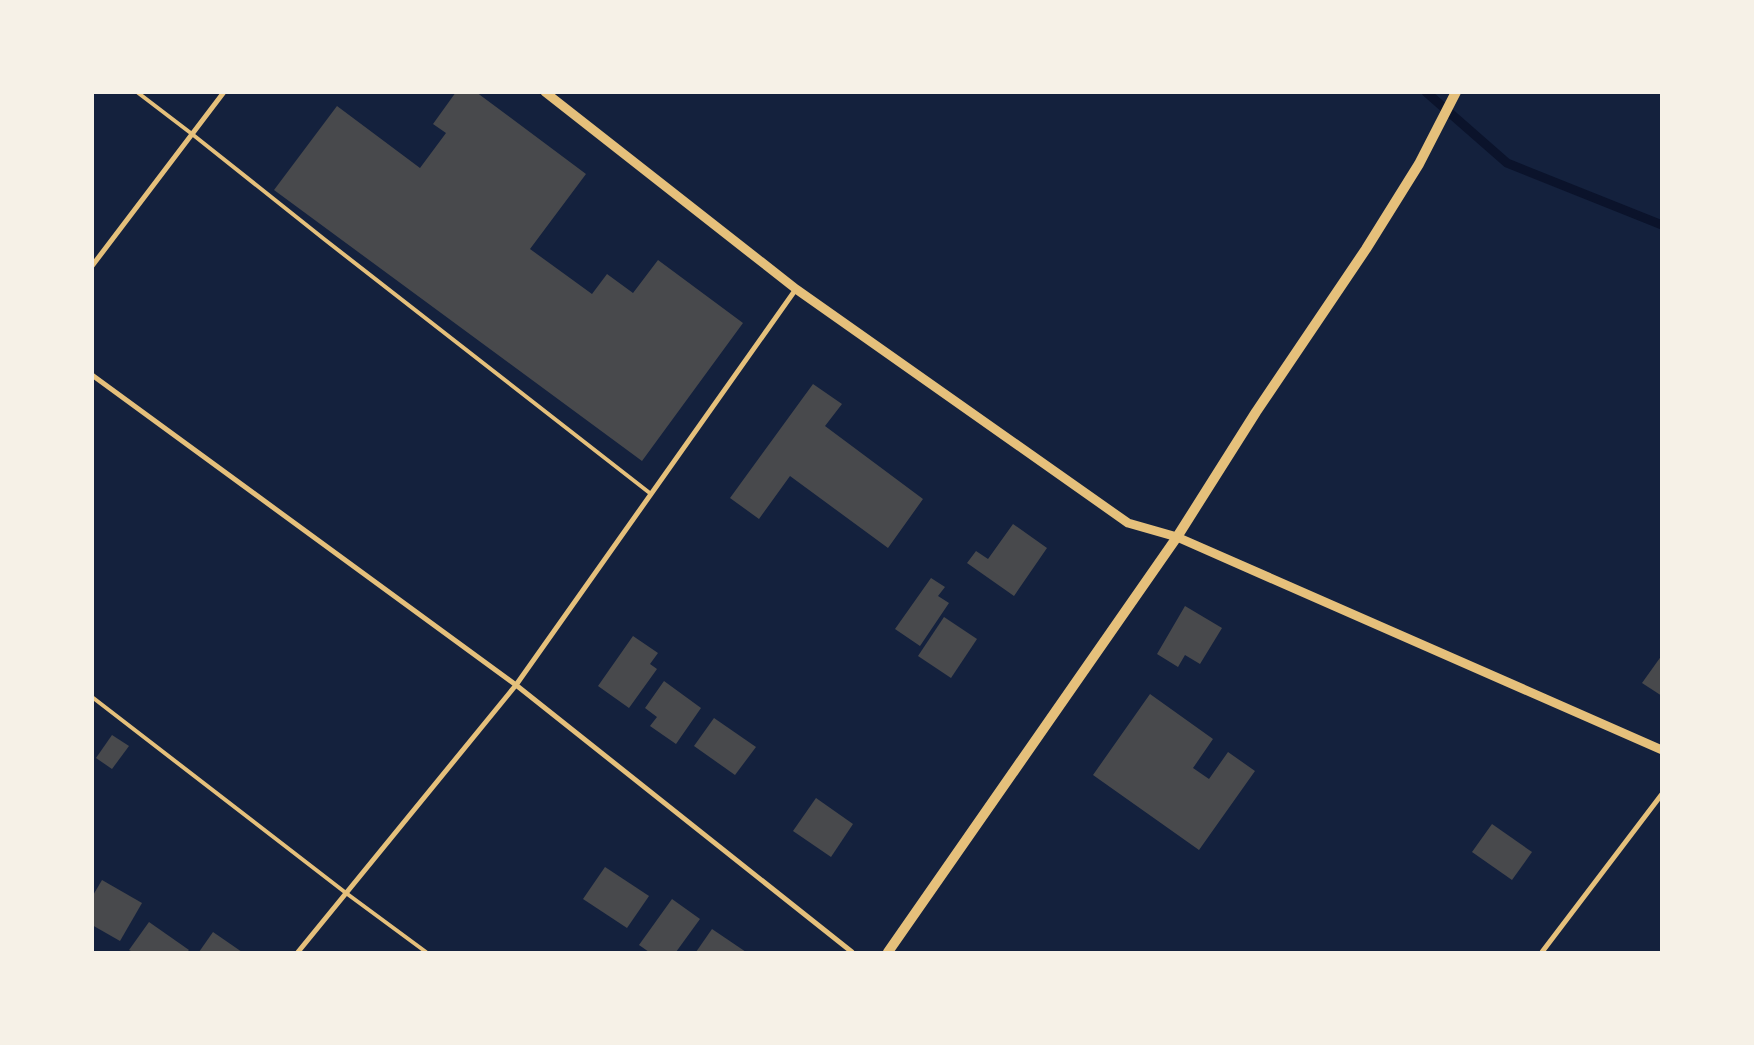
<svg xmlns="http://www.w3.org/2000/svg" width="1754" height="1045" font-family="Ubuntu,sans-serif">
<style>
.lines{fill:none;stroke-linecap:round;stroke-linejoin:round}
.stream{stroke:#0b132b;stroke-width:9}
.building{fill:#48494c}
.service{stroke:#e5c07b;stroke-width:4}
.minor{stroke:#e5c07b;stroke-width:5}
.tertiary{stroke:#e5c07b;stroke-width:9}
.secondary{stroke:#e5c07b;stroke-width:10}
</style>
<rect width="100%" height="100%" fill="#14213d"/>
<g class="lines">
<polyline class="stream" points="1426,92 1507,163 1662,225"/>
</g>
<g class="building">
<polygon points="456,92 476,92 586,174 530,249 592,294 607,274 633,293 658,260 743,323 642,461 274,190 337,106 420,168 446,133 433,124"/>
<polygon points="813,384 842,404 825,426 923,499 888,548 790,476 759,519 730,498"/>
<polygon points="1013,524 1047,548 1014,596 967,563 976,551 988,559"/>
<polygon points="931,578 945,587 938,596 949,603 920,646 895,629"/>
<polygon points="1185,606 1222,628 1200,664 1185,655 1178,667 1157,654"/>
<polygon points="944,617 977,639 951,678 918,656"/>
<polygon points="633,636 658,653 650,664 657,669 629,708 598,686"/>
<polygon points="1662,655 1662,696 1642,683"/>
<polygon points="664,681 701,708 676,744 650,726 657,717 645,708"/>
<polygon points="1150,694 1213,739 1193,768 1209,779 1228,752 1255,771 1199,850 1093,775"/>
<polygon points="714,718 756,747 735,775 694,746"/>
<polygon points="112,735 129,746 112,769 96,758"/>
<polygon points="816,798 853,824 831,857 793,831"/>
<polygon points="1492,824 1532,852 1512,880 1472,852"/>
<polygon points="605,867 649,896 627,928 583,899"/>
<polygon points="102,880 142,903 120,941 92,925 92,897"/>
<polygon points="672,899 700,919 676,952 649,952 639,945"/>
<polygon points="149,922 189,950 187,952 133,952 129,950"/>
<polygon points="712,929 746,952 696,952"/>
<polygon points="213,932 242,952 199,952"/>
</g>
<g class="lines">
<g class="service">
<polyline points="137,92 192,134 324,239 651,494"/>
<polyline points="92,697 346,893 426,952"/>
</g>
<g class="minor">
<polyline points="92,266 224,92"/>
<polyline points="92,375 516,685 852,952"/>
<polyline points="298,952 516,685 796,289"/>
<polyline points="1542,952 1662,794"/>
</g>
<polyline class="tertiary" points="545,92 796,289 1128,523 1177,537 1662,750"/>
<polyline class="secondary" points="888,952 1177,537 1256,412 1366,249 1419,164 1456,92"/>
</g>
<rect width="1754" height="1045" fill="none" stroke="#f6f1e7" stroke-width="188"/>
</svg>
